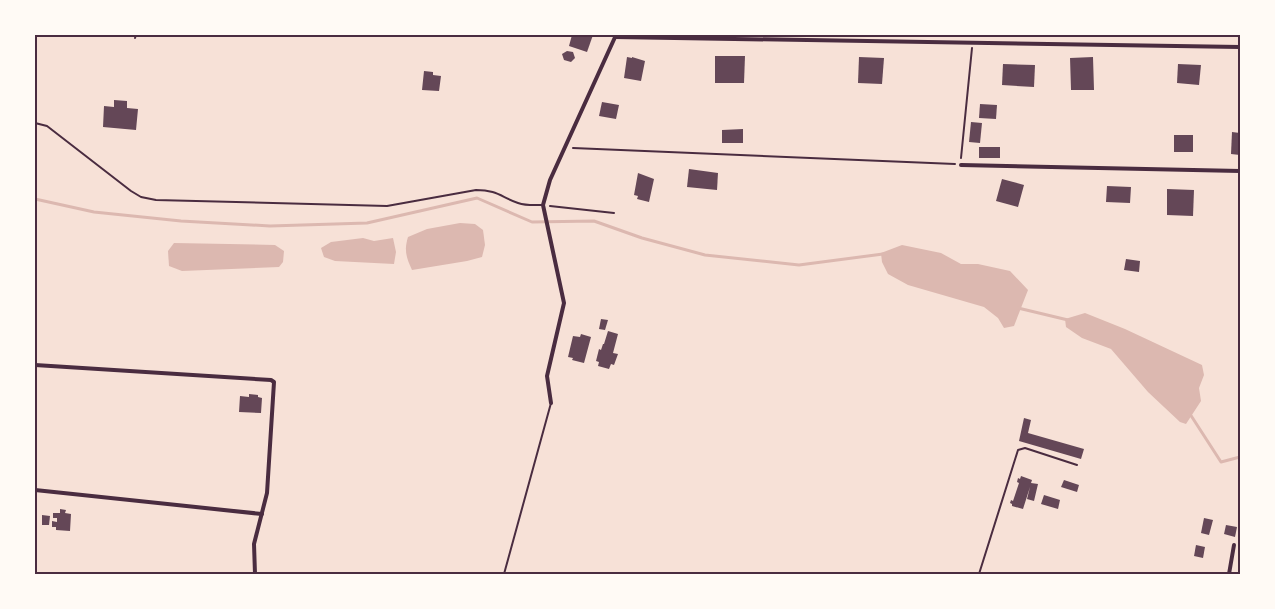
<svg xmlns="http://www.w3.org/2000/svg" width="1275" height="609" font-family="'Sofia Sans Condensed',sans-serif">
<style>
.water{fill:#dcb8b0}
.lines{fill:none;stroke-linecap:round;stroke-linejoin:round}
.stream{stroke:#dcb8b0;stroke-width:3}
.building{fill:#644757}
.path{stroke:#4a2c40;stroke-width:2}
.service{stroke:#4a2c40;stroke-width:2}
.minor{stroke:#4a2c40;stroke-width:4}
.neatline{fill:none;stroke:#4a2c40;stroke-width:2}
</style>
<rect width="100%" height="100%" fill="#f7e1d7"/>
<g class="water">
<path d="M460,223l15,1 8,6 2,15 -3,12 -15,4 -55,9c-6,-13 -8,-20 -4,-33l19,-8z"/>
<polygon points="363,238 374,241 393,238 396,252 394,264 335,261 324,257 321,248 331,242"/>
<polygon points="174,243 275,245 284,251 283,262 279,267 182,271 169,266 168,251"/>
<polygon points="902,245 941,253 961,264 978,264 1010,271 1028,290 1014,326 1004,328 998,318 984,307 908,285 888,274 882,262 881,253"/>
<polygon points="1085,313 1125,329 1202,365 1204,375 1199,388 1201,401 1186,424 1180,422 1148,392 1111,349 1082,338 1066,327 1065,319"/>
</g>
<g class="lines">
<g class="stream">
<polyline points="35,199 94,212 181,221 270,226 367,223 477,198 532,222 594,221 642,238 705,255 799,265 883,254"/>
<polyline points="1018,308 1068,320"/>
<polyline points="1190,414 1221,462 1240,457"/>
</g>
</g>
<g class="building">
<polygon points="572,35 593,35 587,52 569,46"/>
<polygon points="567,51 573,52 575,58 571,62 564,60 562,54"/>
<polygon points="715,56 745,56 744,83 715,83"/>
<polygon points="627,57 632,58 632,57 645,61 641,81 624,78"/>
<polygon points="859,57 884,58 882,84 858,83"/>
<polygon points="1093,57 1094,90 1071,90 1070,58"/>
<polygon points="1003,64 1035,65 1034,87 1002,85"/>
<polygon points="1178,64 1201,65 1199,85 1177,83"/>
<polygon points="424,71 433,72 433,75 441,76 439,91 422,90"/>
<polygon points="114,100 127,101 127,108 138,109 136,130 103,127 104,106 114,107"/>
<polygon points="602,102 619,105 616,119 599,116"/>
<polygon points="980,104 997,105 996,119 979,118"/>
<polygon points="971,122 982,123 980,143 969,142"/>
<polygon points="743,129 743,143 722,143 722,130"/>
<polygon points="1232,132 1240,133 1240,155 1231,154"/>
<rect x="1174" y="135" width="19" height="17"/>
<rect x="979" y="147" width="21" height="11"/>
<polygon points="689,169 718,173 717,190 687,187"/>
<polygon points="638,173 654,179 649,202 637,199 638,196 634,195"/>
<polygon points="1002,179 1024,185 1018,207 996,201"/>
<polygon points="1107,186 1131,187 1130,203 1106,202"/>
<polygon points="1167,189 1194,190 1193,216 1167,215"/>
<polygon points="1126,259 1140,261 1139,272 1124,270"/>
<polygon points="601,319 608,320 605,330 599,329"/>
<polygon points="608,331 618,334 613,353 618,354 614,365 611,364 609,369 598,366 599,362 596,361 599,349 601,350 603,344 604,344"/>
<polygon points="581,334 591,337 584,363 572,360 573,358 568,357 573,336 580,337"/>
<polygon points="249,394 258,395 258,397 262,398 261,413 239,412 240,396 249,397"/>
<polygon points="1024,418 1031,420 1028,433 1084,449 1081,459 1019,441"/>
<polygon points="1021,476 1032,480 1031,483 1038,484 1034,501 1027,499 1030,487 1023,509 1012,506 1012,504 1010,503 1011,500 1013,501 1019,483 1017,482 1018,478 1020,479"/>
<polygon points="1064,480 1079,485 1077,492 1061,487"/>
<polygon points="1044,495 1060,500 1058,509 1041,504"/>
<polygon points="60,509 66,510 65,513 71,514 70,531 56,530 56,527 52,527 52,521 57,522 57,518 53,518 53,513 60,513"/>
<polygon points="42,515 50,516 49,525 42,525"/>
<polygon points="1204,518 1213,520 1209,535 1201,533"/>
<polygon points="1226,525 1237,527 1235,537 1224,534"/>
<polygon points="1196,545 1205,547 1203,558 1194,556"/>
</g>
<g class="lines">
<g class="path">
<polyline points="573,148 955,164"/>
<polyline points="961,158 972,48"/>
<polyline points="550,206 614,213"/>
</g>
<g class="service">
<polyline points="135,38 136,35"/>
<path d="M35,123l12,3 84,65 10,6 15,3 231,6 89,-16c21,0 25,7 42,13 9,3 16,2 25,2"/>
<polyline points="504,574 551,403"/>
<polyline points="979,574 1018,450 1025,448 1077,465"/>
</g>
<g class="minor">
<polyline points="615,37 1240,47"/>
<polyline points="961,165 1240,171"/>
<polyline points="35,365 271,380 274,382 267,493 254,544 255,574"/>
<polyline points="551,403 547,376 564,303 543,205 550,180 616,35"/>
<polyline points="35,490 262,514"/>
<polyline points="1229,574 1234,545"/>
</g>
</g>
<rect width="1275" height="609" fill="none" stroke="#fffaf5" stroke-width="72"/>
<rect x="36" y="36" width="1203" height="537" class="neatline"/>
</svg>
